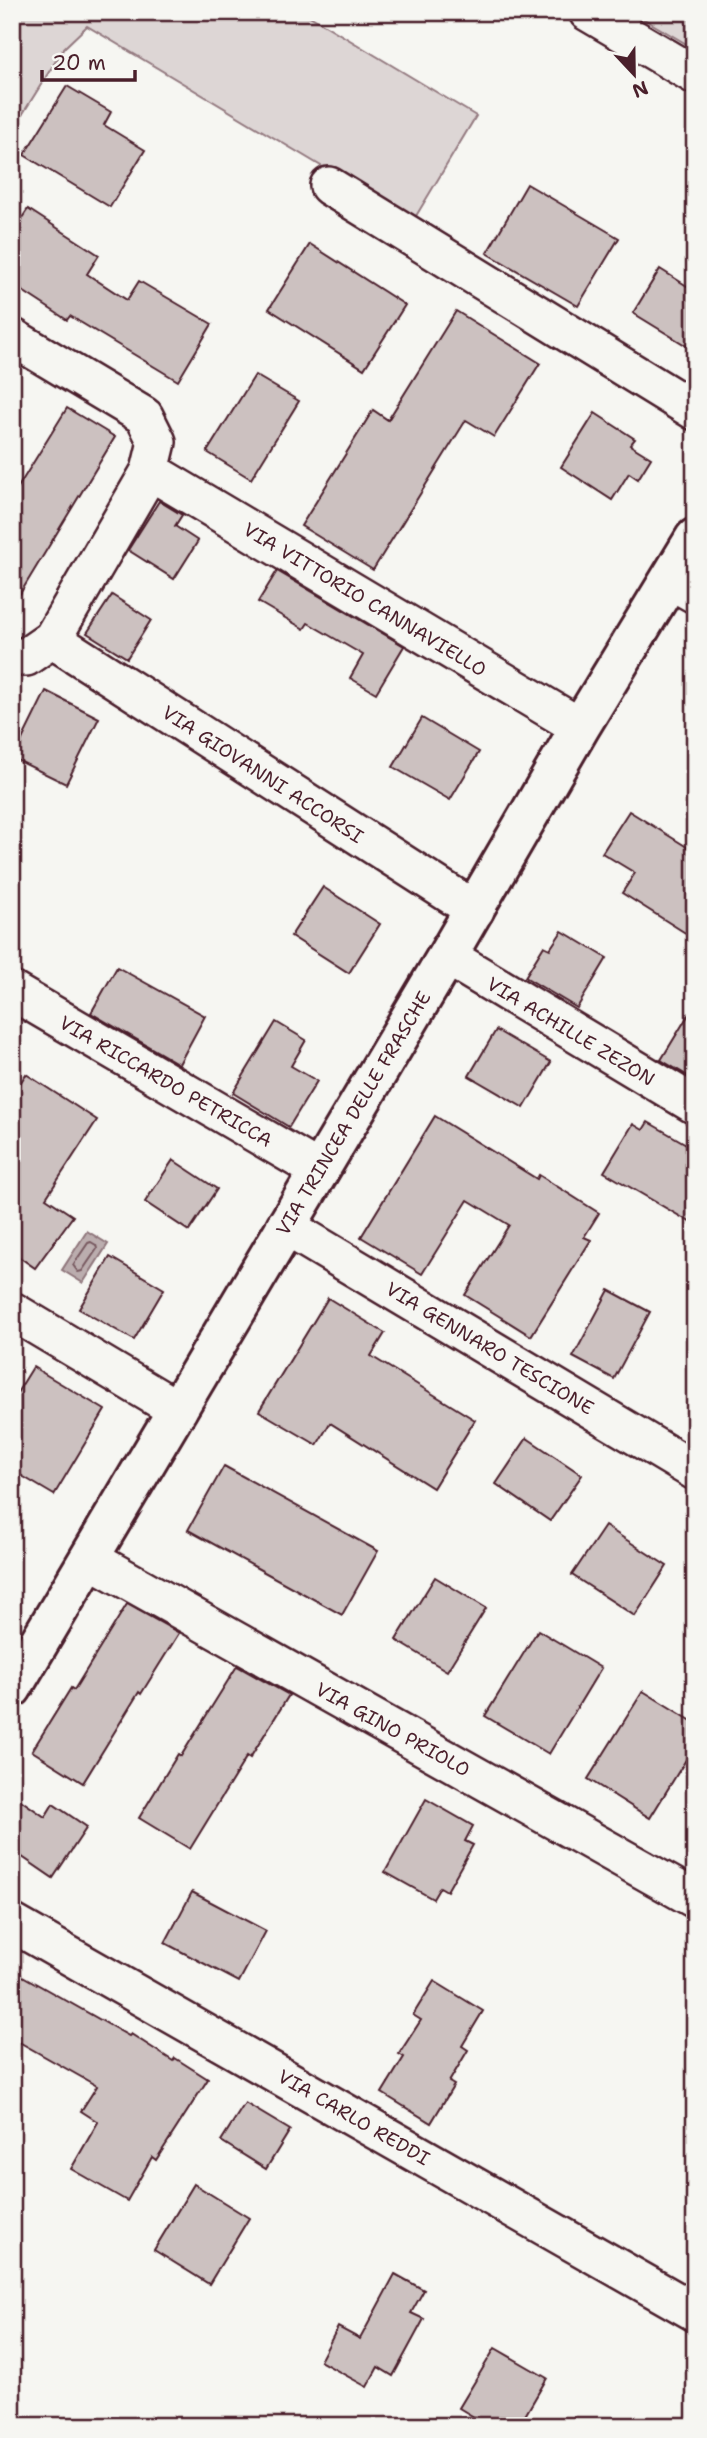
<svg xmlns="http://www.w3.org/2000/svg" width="707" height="2438" font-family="'Shantell Sans',sans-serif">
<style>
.green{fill:#ddd6d5;stroke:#947a80;stroke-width:2}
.water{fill:#bbadae;stroke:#8e747a;stroke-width:2}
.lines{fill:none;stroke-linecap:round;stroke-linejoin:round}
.shore{stroke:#77585f;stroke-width:2}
.building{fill:#ccc1c0;stroke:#4a1f2b;stroke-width:2}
.street-casing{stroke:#4a1f2b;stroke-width:42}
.secondary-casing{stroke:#4a1f2b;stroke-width:44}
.street{stroke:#f6f6f2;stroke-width:37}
.secondary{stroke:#f6f6f2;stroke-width:38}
.labels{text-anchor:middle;stroke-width:6;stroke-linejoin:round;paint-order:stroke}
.street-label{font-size:19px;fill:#4a1f2b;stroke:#f6f6f2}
</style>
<rect width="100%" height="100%" fill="#f6f6f2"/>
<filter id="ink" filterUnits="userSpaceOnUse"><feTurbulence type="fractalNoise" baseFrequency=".0143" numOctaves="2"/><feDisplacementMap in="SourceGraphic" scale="14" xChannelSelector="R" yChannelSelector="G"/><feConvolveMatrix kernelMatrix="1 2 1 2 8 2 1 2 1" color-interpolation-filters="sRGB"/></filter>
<g filter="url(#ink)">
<g class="green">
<polygon points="12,12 303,12 476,116 413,221 87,26 64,48 12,131"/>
<polygon points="632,12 695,12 695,49"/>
</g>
<polygon class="water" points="87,1231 108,1244 83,1283 62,1270"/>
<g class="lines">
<polygon class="shore" points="91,1242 96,1245 97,1249 82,1271 78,1272 73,1265 88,1243"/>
</g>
<g class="building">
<polygon points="67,86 111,112 104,125 145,150 110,207 24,155"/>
<polygon points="527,184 619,238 578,306 487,253"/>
<polygon points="28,209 99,255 87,274 127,300 139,281 212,324 178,381 70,316 67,320 12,284 12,233"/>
<polygon points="310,244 405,305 364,369 269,309"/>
<polygon points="660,269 695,291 695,351 633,313"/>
<polygon points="456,311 540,363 494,437 466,420 373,570 301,526 373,410 388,420"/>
<polygon points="255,375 299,401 251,479 207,452"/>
<polygon points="67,408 115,437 12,607 12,497"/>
<polygon points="595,413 635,439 630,445 651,458 638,479 629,473 612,500 561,467"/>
<polygon points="159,501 182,515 175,526 198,541 174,579 128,550"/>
<polygon points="277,571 404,646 376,693 350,678 363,655 308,623 304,629 258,602"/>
<polygon points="112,595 151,620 127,658 87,633"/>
<polygon points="46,691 99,718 66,784 13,758"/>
<polygon points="422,718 479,752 450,800 393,767"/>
<polygon points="629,811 695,852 695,939 622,893 635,873 602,853"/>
<polygon points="323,887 380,924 349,973 291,936"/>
<polygon points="562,931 607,958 577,1008 525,977 544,946 550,949"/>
<polygon points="117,967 205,1016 179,1064 91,1013"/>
<polygon points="695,1004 695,1080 661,1060"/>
<polygon points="276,1022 306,1040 291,1066 317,1081 289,1127 233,1093"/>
<polygon points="496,1030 551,1062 524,1108 469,1076"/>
<polygon points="26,1074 97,1120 46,1198 73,1216 35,1268 12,1252 12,1096"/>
<polygon points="435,1116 537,1179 539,1175 599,1213 584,1237 591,1240 531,1336 465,1295 509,1225 468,1200 422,1274 361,1237"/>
<polygon points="648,1122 695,1149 695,1225 604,1172 633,1124 643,1130"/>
<polygon points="173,1160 217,1189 189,1231 145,1202"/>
<polygon points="110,1257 164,1289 134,1340 79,1309"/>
<polygon points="609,1290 650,1312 614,1379 573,1357"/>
<polygon points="328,1298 385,1333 371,1356 475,1420 433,1488 330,1423 317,1445 259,1411"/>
<polygon points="33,1367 105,1410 54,1495 12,1470 12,1401"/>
<polygon points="527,1438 582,1475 550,1521 496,1484"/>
<polygon points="224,1466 378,1551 342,1615 188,1530"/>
<polygon points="605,1526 667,1566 635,1616 572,1575"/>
<polygon points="435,1577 486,1608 447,1671 396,1640"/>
<polygon points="127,1604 179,1633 141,1694 139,1692 83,1783 32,1751 71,1688 74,1690"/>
<polygon points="538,1630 601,1668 549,1754 485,1716"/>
<polygon points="237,1666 289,1695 250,1758 247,1756 190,1849 139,1818 178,1754 181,1756"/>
<polygon points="643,1691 695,1723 695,1745 650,1818 588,1779"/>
<polygon points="12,1794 45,1817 53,1804 87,1827 53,1878 12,1850"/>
<polygon points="426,1799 473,1826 465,1841 473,1845 447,1891 440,1887 433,1899 385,1872"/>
<polygon points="192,1892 266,1931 239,1982 165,1943"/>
<polygon points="12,1970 129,2036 131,2034 173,2061 175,2058 208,2079 156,2160 152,2157 127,2201 71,2169 98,2122 81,2111 97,2086 12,2038"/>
<polygon points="434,1981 483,2011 462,2046 468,2050 449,2082 454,2085 431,2123 382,2093 404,2057 399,2054 421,2020 413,2015"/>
<polygon points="245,2103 290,2130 266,2169 221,2141"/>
<polygon points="194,2184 249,2218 209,2284 154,2250"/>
<polygon points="395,2274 424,2290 411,2313 424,2319 393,2376 378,2367 367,2387 320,2361 338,2327 360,2339"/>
<polygon points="495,2348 547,2378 519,2426 489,2426 459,2408"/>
</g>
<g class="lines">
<g class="street-casing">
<g id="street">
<polyline points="588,12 695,75"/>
<polyline points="329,186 695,411"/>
<polyline points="12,337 144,416 157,442 150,471 52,639 26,657 12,657"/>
<polyline points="150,471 580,727"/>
<polyline points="670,580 695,594"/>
<polyline points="52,639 475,910"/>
<polyline points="447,956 695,1105"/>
<polyline points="12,991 320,1171"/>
<polyline points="285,1226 695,1471"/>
<polyline points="12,1311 178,1410"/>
<polyline points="90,1559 695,1899"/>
<polyline points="12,1923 695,2312"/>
</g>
</g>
<g class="secondary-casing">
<polyline id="secondary" points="12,1688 447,956 580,727 695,538"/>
</g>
<use href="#street" class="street"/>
<use href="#secondary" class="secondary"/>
</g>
</g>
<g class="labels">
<g class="street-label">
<text transform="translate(365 599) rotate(31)" y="7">VIA VITTORIO CANNAVIELLO</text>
<text transform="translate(263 774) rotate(33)" y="7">VIA GIOVANNI ACCORSI</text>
<text transform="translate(571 1031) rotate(31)" y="7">VIA ACHILLE ZEZON</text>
<text transform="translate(166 1081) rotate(30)" y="7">VIA RICCARDO PETRICCA</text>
<text transform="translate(353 1113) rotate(-59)" y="7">VIA TRINCEA DELLE FRASCHE</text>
<text transform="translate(490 1348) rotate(31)" y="7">VIA GENNARO TESCIONE</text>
<text transform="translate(393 1729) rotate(29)" y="7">VIA GINO PRIOLO</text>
<text transform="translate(354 2117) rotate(30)" y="7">VIA CARLO REDDI</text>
</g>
</g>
<rect width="707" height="2438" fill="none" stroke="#f6f6f2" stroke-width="42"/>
<rect x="21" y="21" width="665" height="2396" fill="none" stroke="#4a1f2b" stroke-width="2.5" filter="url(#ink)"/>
<g transform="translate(634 74) rotate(158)" stroke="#f6f6f2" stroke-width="5" paint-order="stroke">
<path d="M0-5L12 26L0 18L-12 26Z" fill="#4a1f2b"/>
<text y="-10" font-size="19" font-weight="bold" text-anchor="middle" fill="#4a1f2b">N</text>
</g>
<path d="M42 70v10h93v-10" fill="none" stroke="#4a1f2b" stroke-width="3.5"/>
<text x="52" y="70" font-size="21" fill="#4a1f2b" stroke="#f6f6f2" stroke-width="5" paint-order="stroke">20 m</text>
</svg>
